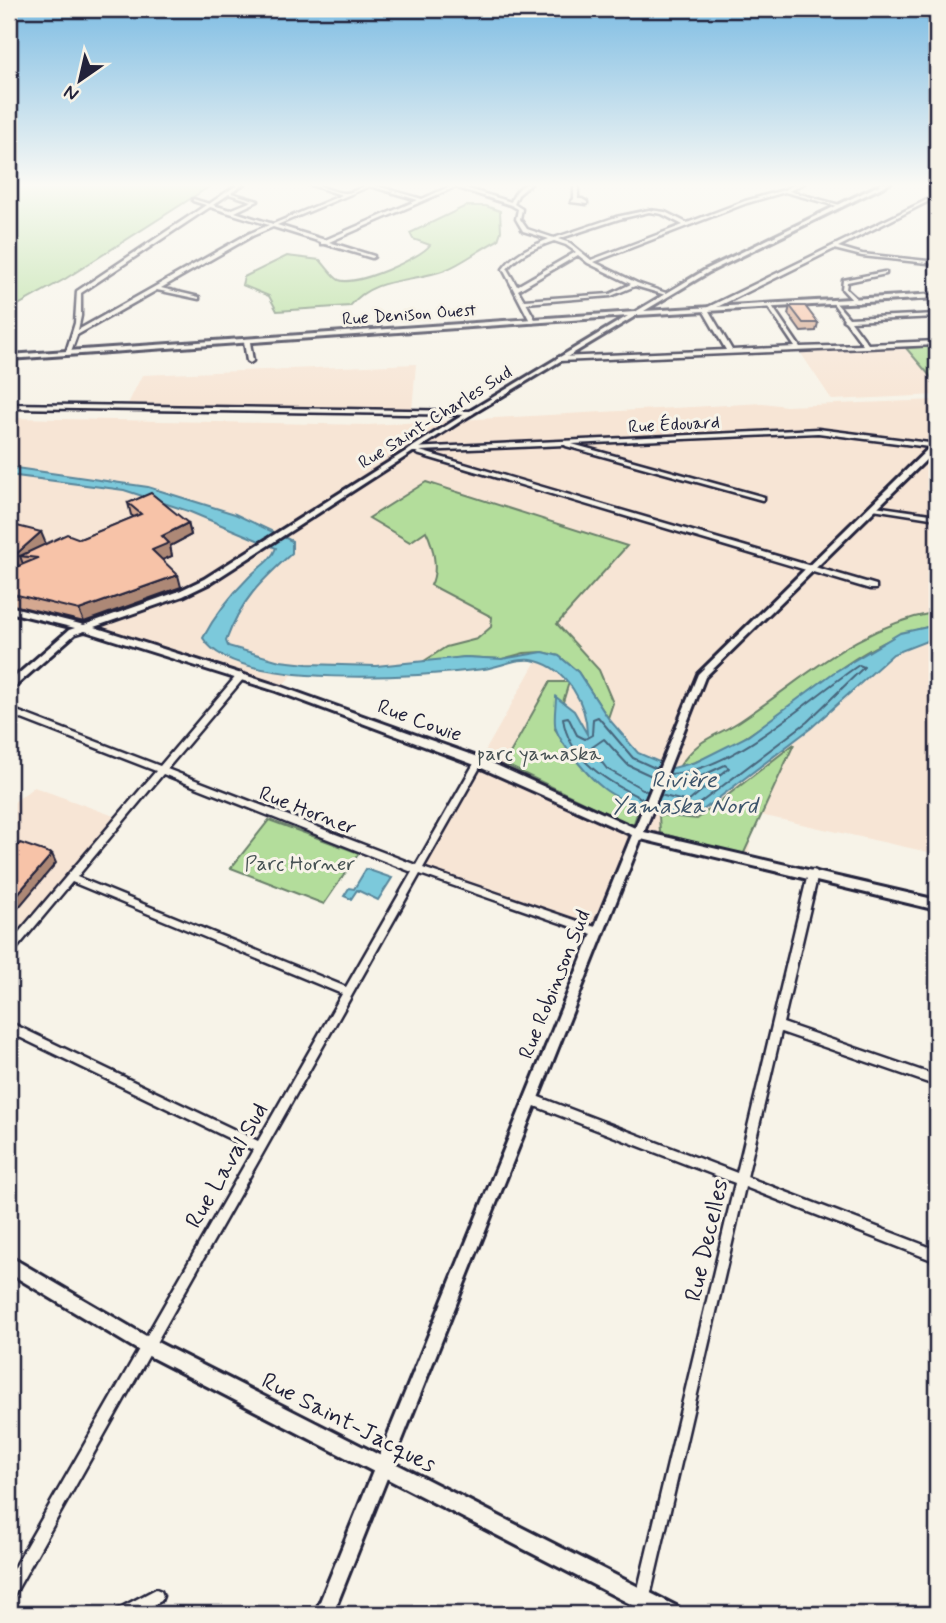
<svg xmlns="http://www.w3.org/2000/svg" width="946" height="1623" font-family="Mynerve,sans-serif">
<style>
.built{fill:#f7e5d5}
.green{fill:#b3dd9b;stroke:#6a806b;stroke-width:2}
.water{fill:#7cc9db;stroke:#58869b;stroke-width:2}
.lines{fill:none;stroke-linecap:round;stroke-linejoin:round}
.shore{stroke:#46657b;stroke-width:2}
.minor-casing{stroke:#22223b;stroke-width:5}
.tertiary-casing{stroke:#22223b;stroke-width:6}
.secondary-casing{stroke:#22223b;stroke-width:6}
.minor{fill:#f7f3e8;fill-rule:evenodd}
.tertiary{fill:#f7f3e8;fill-rule:evenodd}
.secondary{fill:#f7f3e8;fill-rule:evenodd}
.wall{fill:#d4a890;stroke:#22223b;stroke-width:2}
.shaded-wall{fill:#ad8876;stroke:#22223b;stroke-width:2}
.building{fill:#f7c3a8;stroke:#22223b;stroke-width:2}
.labels{text-anchor:middle;stroke-width:6;stroke-linejoin:round;paint-order:stroke}
.far-street-label{font-size:18px;fill:#22223b;stroke:#f7f3e8}
.street-label{font-size:21px;fill:#22223b;stroke:#f7f3e8}
.park-label{font-size:21px;fill:#465153;stroke:#f7f3e8}
.water-label{font-size:23px;font-style:italic;fill:#3d546b;stroke:#f7f3e8}
.near-street-label{font-size:24px;fill:#22223b;stroke:#f7f3e8}
</style>
<rect width="100%" height="100%" fill="#f7f3e8"/>
<filter id="ink" filterUnits="userSpaceOnUse"><feTurbulence type="fractalNoise" baseFrequency=".0143" numOctaves="2"/><feDisplacementMap in="SourceGraphic" scale="14" xChannelSelector="R" yChannelSelector="G"/><feConvolveMatrix kernelMatrix="1 2 1 2 8 2 1 2 1" color-interpolation-filters="sRGB"/></filter>
<g filter="url(#ink)">
<g class="built">
<polygon points="906,348 937,384 937,395 832,400 800,352"/>
<polygon points="416,364 412,411 127,406 142,375"/>
<polygon points="937,400 937,854 756,814 747,860 637,834 598,932 418,870 536,661 522,660 484,669 337,677 292,675 279,689 83,627 9,609 9,424 12,418 368,425 763,403 786,406"/>
<polygon points="34,787 122,819 9,952 9,806"/>
</g>
<g class="green">
<polygon points="9,183 215,183 65,279 9,310"/>
<path d="M466,206h20l14,5 1,20 -3,9c-18,9 -35,23 -53,30 -34,13 -71,6 -95,36l-73,5 -8,-15 -27,-11 2,-8 43,-21 33,4c6,6 13,17 19,20 16,7 82,-22 91,-35l-17,-6 -3,-6z"/>
<polygon points="937,346 937,384 906,348"/>
<path d="M426,482l201,64 -70,78 42,46 14,33 -5,15 -30,-46 -19,-16 -16,-4 -19,1 -22,6 -37,-2 -44,6 25,-16 31,-8 14,-12 1,-10 -61,-32c8,-15 2,-40 -5,-54l-16,11 -41,-24z"/>
<path d="M937,612v13c-100,17 -161,117 -258,142 22,-33 38,-29 67,-50 64,-43 112,-91 191,-105z"/>
<polygon points="550,682 569,682 555,729 589,775 640,805 633,826 504,764"/>
<polygon points="794,744 743,855 660,833 659,815 697,819"/>
<polygon points="269,820 359,853 324,904 231,868"/>
</g>
<g class="water">
<path d="M9,467l139,20 87,27 57,27v12c-32,29 -51,47 -66,88l2,5 52,15 27,3 69,2 89,-9 37,2 41,-7 16,4 19,16 30,46 30,35 35,15 23,-6 52,-26 85,-63 67,-40 37,-8v12l-44,17 -82,74 -116,88c-21,4 -75,-14 -92,-28 -13,-10 -42,-43 -47,-59 -3,-8 0,-23 0,-32l18,14 13,23c0,-30 -20,-65 -51,-73 -16,-5 -36,6 -52,8 -59,7 -249,23 -281,-31 12,-23 29,-44 47,-62 10,-10 21,-15 26,-28l-88,-37 -64,-21 -115,-15z"/>
<polygon points="366,869 392,878 378,900 357,890 351,899 344,896 349,888 354,889"/>
</g>
<g class="lines">
<g class="shore">
<polyline points="648,792 607,769 591,748 604,739 628,765 654,777"/>
<polyline points="660,795 688,802 729,768 725,765 689,782 666,782"/>
<path d="M645,800c-34,-16 -77,-40 -82,-82l5,-1 9,18 8,4 7,-4 1,-16 5,-2 35,41 24,11"/>
<path d="M657,804l27,7 8,-2 115,-87 57,-55 -5,-2c-54,36 -124,106 -190,109"/>
</g>
<g class="minor-casing">
<g id="minor">
<path d="M240,183h5l-14,10 27,8 -23,11 38,12 69,-29 -37,-12c14,0 25,9 39,10 10,1 21,-10 32,-10l-3,2 49,14 29,-13 -1,-1 2,-1 59,18c3,-9 10,-19 21,-19l-14,12 -4,9 8,5 -2,10 7,10 27,9 62,-21 33,-7 16,2 22,11 58,-22 39,-11 14,-7h6l-15,8 54,15 -2,1 -56,-15 -38,11 -153,59 43,21 32,11v2l-34,-10 -24,10 -85,7 10,18 -3,2 -3,-2 -27,-52c11,-16 29,-23 46,-30l-26,-8 -7,-12 2,-10 -7,-4 -56,-18 -126,55 45,14v1l-2,1 -47,-14h-4v-2l-48,-15 -21,9 -91,52 38,9v2l-42,-9 -80,45 -7,19 -5,1 10,-32 2,-32 129,-86 -13,-4v-2l16,5zM370,186l48,14 -93,40 -48,-15zM229,194l23,7 -22,9 -17,-5zM210,207l59,18 -21,9 -170,96 3,-14v-23zM649,212l13,2 21,11 -92,35 -21,-17 -12,-4 61,-20zM554,241l12,4 10,7 -59,34 -10,-17c11,-15 30,-22 47,-28zM578,255l10,8 43,21 -21,10 -86,6 -6,-10z"/>
<polygon points="574,183 578,183 578,199 582,199 587,202 587,204 571,202 574,199"/>
<polygon points="937,195 937,197 838,247 862,254 937,262 937,264 862,256 834,249 709,311 732,350 795,347 768,307 770,306 772,306 800,347 863,345 846,322 843,320 844,319 833,303 835,302 849,318 937,314 937,317 851,321 868,344 937,341 937,345 559,361 556,359 559,357 726,350 703,310 704,309"/>
<polygon points="884,272 886,272 886,274 847,282 846,289 859,301 859,303 855,303 842,289 843,280"/>
<polygon points="247,340 250,342 253,361 250,363 247,361 244,342"/>
<polygon points="9,404 471,411 474,413 471,415 9,408"/>
<polygon points="818,429 937,444 937,448 818,433 572,444 764,497 764,499 762,500 566,446 565,445 420,451 876,585 876,589 870,589 417,454 416,453 418,452 411,452 408,450 411,448"/>
<polygon points="875,506 937,515 937,519 873,509 872,508"/>
<path d="M241,673l4,3 -1,2 -77,91 249,96 60,-105h6l1,2 -60,106 178,61 2,3 -2,3 -3,1 -178,-62 -406,721 -5,2v-21l244,-426 -244,-118v-10l249,119 84,-147 -270,-112 -60,72 -3,1v-11l147,-173 -147,-57v-6l151,58 78,-92zM163,774l249,98 -66,115 -269,-110z"/>
<polygon points="813,870 816,871 818,874 783,1023 937,1076 937,1086 781,1032 747,1177 937,1250 937,1262 745,1187 646,1614 632,1614 735,1183 527,1103 526,1099 527,1095 531,1094 737,1173 808,874 810,871"/>
<polygon points="156,1589 161,1591 163,1596 161,1601 137,1614 116,1614 118,1609"/>
</g>
</g>
<g class="tertiary-casing">
<polygon id="tertiary" points="883,183 890,183 709,272 644,311 937,294 937,298 637,315 464,419 210,583 183,596 94,627 282,687 483,759 635,828 698,674 934,443 937,443 937,449 705,677 644,832 937,900 937,910 641,839 333,1614 315,1614 632,835 475,765 276,691 85,631 75,634 12,689 9,690 9,682 69,630 75,628 9,612 9,606 84,625 177,592 204,579 460,417 628,316 9,359 9,355 635,312 705,270"/>
</g>
<g class="secondary-casing">
<polygon id="secondary" points="9,1256 153,1340 678,1607 681,1614 650,1614 141,1352 9,1273"/>
</g>
<use href="#minor" class="minor"/>
<use href="#tertiary" class="tertiary"/>
<use href="#secondary" class="secondary"/>
</g>
<g class="wall">
<polygon points="790,306 818,323 816,331 801,332 788,314"/>
<polygon points="128,503 188,523 191,535 170,546 172,556 162,560 181,587 84,622 9,604 9,570 14,567 9,567 9,534 46,544 44,545 80,539 134,517 131,515"/>
</g>
<g class="shaded-wall">
<polygon points="188,523 191,535 170,546 172,556 155,563 152,550 162,536"/>
<polygon points="41,532 46,544 31,557 20,556 23,564 19,568 14,556"/>
<polygon points="178,575 181,587 84,622 79,610"/>
<polygon points="52,854 56,863 9,919 9,904"/>
</g>
<g class="building">
<polygon points="790,306 805,306 818,323 803,323"/>
<polygon points="151,493 188,523 162,536 169,543 152,550 178,575 79,610 9,593 9,570 38,558 20,556 67,534 80,539 141,514 128,503"/>
<polygon points="17,526 41,532 14,556 9,555 9,534"/>
<polygon points="20,843 52,854 9,904 9,857"/>
</g>
</g>
<linearGradient id="sky" x2="0" y2="1"><stop stop-color="#7dbce3"/><stop offset="0.45" stop-color="#fbfaf5"/><stop offset="1" stop-color="#fbfaf5" stop-opacity="0"/></linearGradient>
<rect width="946" height="411" fill="url(#sky)"/>
<g class="labels">
<g class="far-street-label">
<text transform="translate(409 314) rotate(-4)" y="6">Rue Denison Ouest</text>
<text transform="translate(435 417) rotate(-32)" y="6">Rue Saint-Charles Sud</text>
<text transform="translate(674 424) rotate(-3)" y="6">Rue Édouard</text>
</g>
<g class="street-label">
<text transform="translate(420 720) rotate(20)" y="7">Rue Cowie</text>
<text transform="translate(308 810) rotate(21)" y="7">Rue Horner</text>
<text transform="translate(554 984) rotate(-68)" y="7">Rue Robinson Sud</text>
</g>
<g class="park-label">
<text x="539" y="760">parc yamaska</text>
<text x="300" y="870">Parc Horner</text>
</g>
<g class="water-label">
<text x="684" y="787">Rivière<tspan x="684" dy="26">Yamaska Nord</tspan></text>
</g>
<g class="near-street-label">
<text transform="translate(226 1165) rotate(-60)" y="8">Rue Laval Sud</text>
<text transform="translate(706 1240) rotate(-77)" y="8">Rue Decelles</text>
<text transform="translate(349 1422) rotate(27)" y="8">Rue Saint-Jacques</text>
</g>
</g>
<rect width="946" height="1623" fill="none" stroke="#f7f3e8" stroke-width="35"/>
<rect x="18" y="18" width="911" height="1588" fill="none" stroke="#22223b" stroke-width="2.5" filter="url(#ink)"/>
<g transform="translate(80 80) rotate(214)" stroke="#f7f3e8" stroke-width="5" paint-order="stroke">
<path d="M0-5L12 26L0 18L-12 26Z" fill="#22223b"/>
<text y="-10" font-size="19" font-weight="bold" text-anchor="middle" fill="#22223b">N</text>
</g>
</svg>
